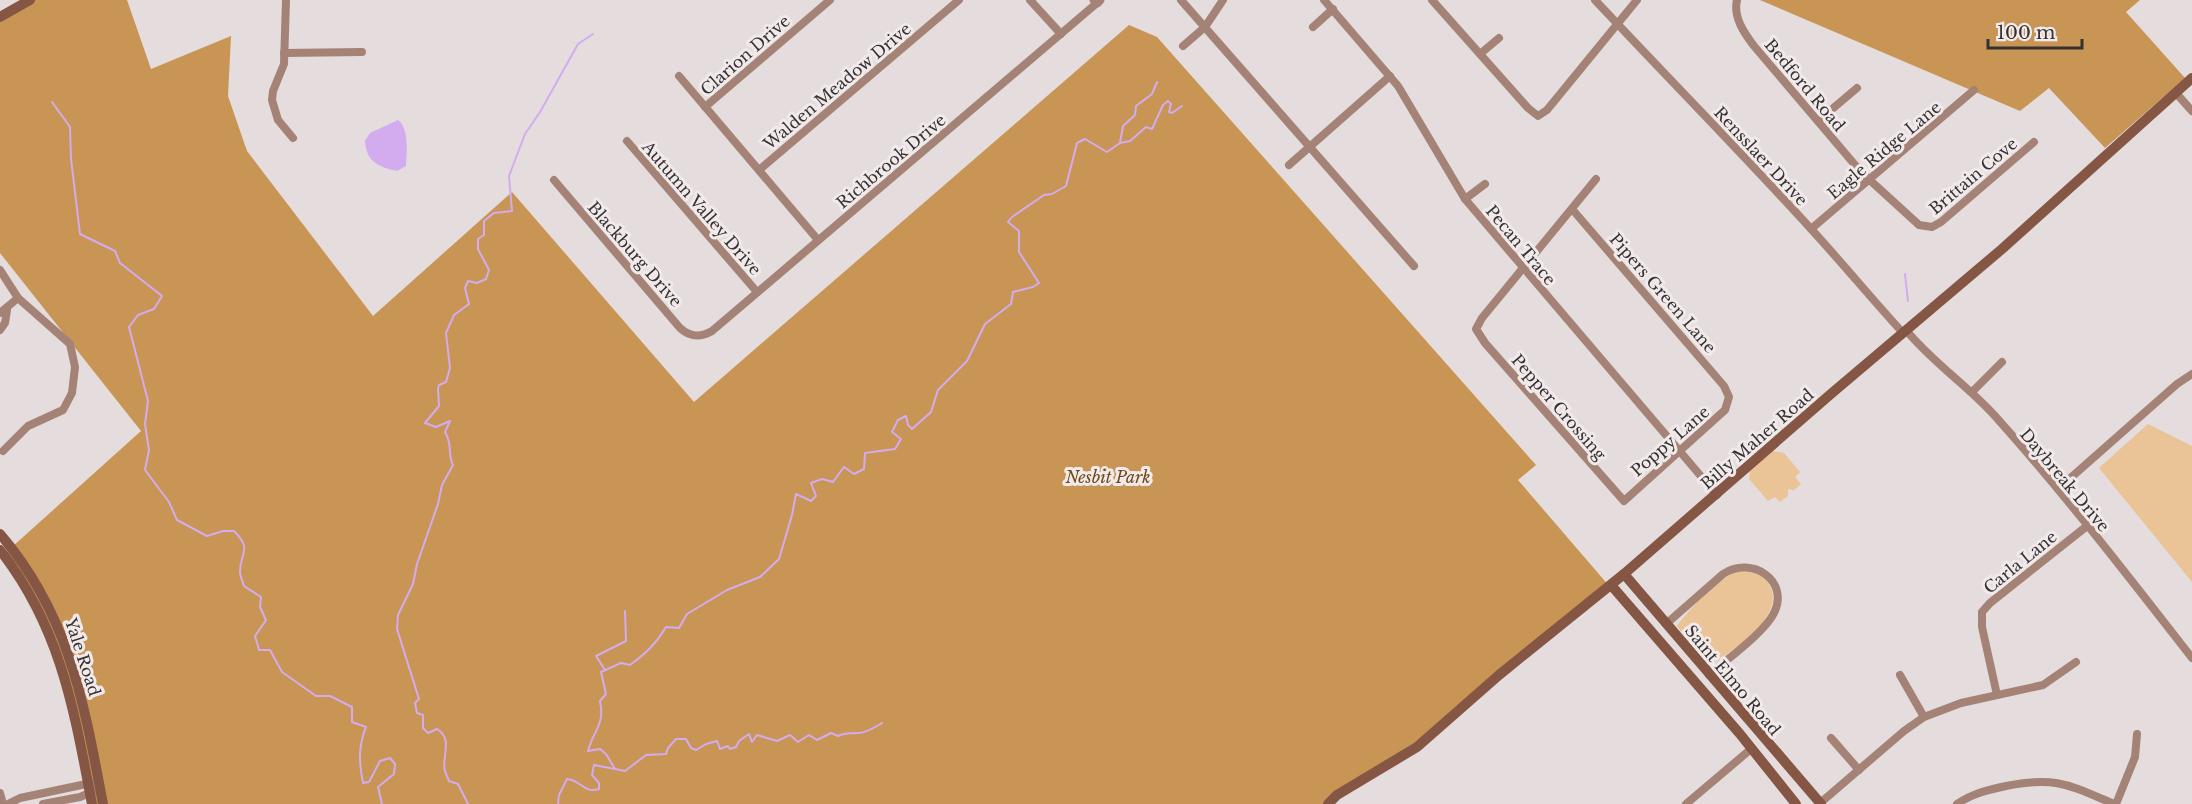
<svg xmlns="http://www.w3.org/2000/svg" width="2192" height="804" font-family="'Libre Baskerville',serif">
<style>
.green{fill:#eac496}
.forest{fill:#c89555}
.water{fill:#d3acef}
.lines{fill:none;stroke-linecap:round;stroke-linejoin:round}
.stream{stroke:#d3acef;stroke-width:2}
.minor{stroke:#a48376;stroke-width:8}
.tertiary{stroke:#a48376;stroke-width:9}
.secondary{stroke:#865644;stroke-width:10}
.labels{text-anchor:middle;stroke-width:6;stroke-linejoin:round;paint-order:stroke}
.street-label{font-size:16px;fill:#353232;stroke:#f1e9ea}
.park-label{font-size:16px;font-style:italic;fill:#6c4918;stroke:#f1e9ea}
</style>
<rect width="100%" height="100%" fill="#e4dcdd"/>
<g class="green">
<polygon points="2148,424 2192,446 2192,582 2099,468"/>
<polygon points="1772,451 1784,453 1800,472 1795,477 1801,484 1794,490 1788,489 1788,496 1780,502 1775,497 1768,501 1749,479 1750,470"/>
<path d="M1738,571c13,1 25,2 32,15 16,30 -38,65 -59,79l-34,-39c13,-18 40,-47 61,-55z"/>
</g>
<g class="forest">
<polygon points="28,0 127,0 151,69 231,36 228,96 247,151 373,316 512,192 694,402 1129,25 1157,37 1536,465 1518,480 1610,587 1409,751 1325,804 90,804 64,680 48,634 2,556 141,431 0,253 0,17"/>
<polygon points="1760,0 2140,0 2126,12 2185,78 2105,148 2049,88 2020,111"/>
</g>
<path class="water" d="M398,120c11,8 9,32 8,46l-9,5c-19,-4 -31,-10 -32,-30l5,-8z"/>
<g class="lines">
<g class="stream">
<path d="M52,102l18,25 1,32 9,75 35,17 5,12 42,33 -8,13 -16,6 -9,12 19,74 -3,23 4,26 -4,20 24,32 8,18 30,16 16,-5h11c19,19 6,21 6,41 0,4 3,10 4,14l17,11 -1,10 6,13 -11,16 4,14h11l12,22 34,24h14l22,11v15l14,5c-8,20 -7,36 -3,56l6,-1 11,-21 10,-3 5,6 -1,10 -16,13 4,17"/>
<polyline points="1120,143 1130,141 1146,127 1152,129 1163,105 1168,101 1171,104 1169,112 1172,113 1182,106"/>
<polyline points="1905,274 1908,301"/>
<polyline points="605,670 596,656 626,641 625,611"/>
<path d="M615,769l10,2 21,-16 20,-1 2,-6 8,-9h10l5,9 5,2 10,-6 11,-3 3,8 8,-3 2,3 6,-2 3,-6 10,-7 3,8 5,-7 20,6 13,-6 8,7 11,-7 8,5 14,-7 7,3c8,-4 11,-2 20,-3 9,0 17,-6 24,-10"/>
<path d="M468,804l-10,-20 -9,-3c-1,-3 -3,-6 -4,-10 -4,-15 9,-31 -8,-42l-9,4 -5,-5v-13l-6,-2 -2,-10 4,-4 -22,-70 1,-14 15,-31 4,-20 21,-60 4,-19 11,-20c-6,-13 0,-20 -8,-33l5,-11 -14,6 -11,-4 14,-17 -1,-18 1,-3 7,-3 4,-14 -4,-35 8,-18 15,-11 -4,-16 3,-7 9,2 9,-4 3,-9 -11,-21v-10l6,-4v-14l10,-8 18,-2 -3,-35 16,-42 15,-22 38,-68 15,-10"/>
<path d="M558,804l1,-9 8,-16c14,1 17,15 32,10v-6l-7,-8 2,-10 21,4 -9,-15 -6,-5 -12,2c6,-22 17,-26 12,-50l6,-7 -5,-22 20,-9 9,2c15,-11 26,-21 36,-38l13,1 8,-14 40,-24 33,-13 19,-18 13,-44 4,-21 15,7 5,-5 -5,-13 11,-4 11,3 11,-15 10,7 10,-5 1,-16 30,-4 6,-10 -9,-7 6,-12 8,-4 2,9 4,4 19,-17 7,-22 29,-29 18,-37 26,-20 2,-12 20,-5 6,-4 -20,-31v-21l-11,-9 4,-5 32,-22 8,-1 14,-8 11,-43 8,-4 22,13 13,-9 3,-17 12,-11 1,-9 16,-12 5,-12"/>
</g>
<g class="minor">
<polyline points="286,0 284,64 273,91 272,100 278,120 293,138"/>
<polyline points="1030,0 1061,34"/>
<polyline points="1181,0 1414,266"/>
<polyline points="1324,0 1398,86 1465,199 1717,495"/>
<polyline points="1432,0 1528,108 1538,116 1547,110 1637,0"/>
<path d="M1595,0c72,77 146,152 217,230 31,34 60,69 91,103"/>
<path d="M1737,0c-4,17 7,33 17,46l107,126 58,53 13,2 9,-5 93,-80"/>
<polyline points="1313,27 1333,9"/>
<polyline points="1183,46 1205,27 1223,0"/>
<polyline points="284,53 362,52"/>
<polyline points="1480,54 1499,38"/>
<polyline points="679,76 818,240"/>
<polyline points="2176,93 2192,111"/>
<polyline points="705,107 830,0"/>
<polyline points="1818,121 1857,88"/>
<polyline points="627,141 757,292"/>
<polyline points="1289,165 1390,76"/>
<polyline points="759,170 959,0"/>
<path d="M554,180l126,148c10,9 20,10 32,3l385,-328"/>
<polyline points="1465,199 1485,184"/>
<polyline points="1572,209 1724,386 1729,397 1725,410 1624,501 1485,343 1476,329 1482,318 1596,179"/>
<polyline points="1811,229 1974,90"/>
<polyline points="0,270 18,298 70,344 75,367 72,393 63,410 28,426 3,451"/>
<polyline points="0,313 18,298"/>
<polyline points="0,330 5,323 7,310"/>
<path d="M1906,330c26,32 61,55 89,86 69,77 133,160 197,242"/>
<polyline points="1972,392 2002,362"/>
<polyline points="2058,489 2177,384 2192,374"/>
<path d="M1666,624l57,-50c29,-19 67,7 51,39 -9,19 -48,47 -65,62"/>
<polyline points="1900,675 1924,717"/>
<polyline points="1997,695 1982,627 1982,612 1990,603 2087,526"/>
<polyline points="1831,738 1859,770"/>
<polyline points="0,793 3,804"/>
<polyline points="8,804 20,798 91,783"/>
<polyline points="43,804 80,797 94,791"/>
<polyline points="1686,804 1751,749"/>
<polyline points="1819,804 1904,731 1924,717 1961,703 2043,685 2076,662"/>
<path d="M1957,804c16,-11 31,-14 49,-18 50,-10 63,-1 108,18"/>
<polyline points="2116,804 2135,757 2137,734"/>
</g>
<polyline class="tertiary" points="1094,0 1097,3 1100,0"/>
<g class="secondary">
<polyline points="0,17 30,0"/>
<path d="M0,534c69,80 84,169 103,270"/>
<path d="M0,550c61,78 74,160 92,254"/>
<polyline points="1624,574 1821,804"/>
<polyline points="1611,585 1740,734 1796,804"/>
<polyline points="1328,804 1337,795 1417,747 1499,675 1624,574 1832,393 2002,249 2192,78"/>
</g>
</g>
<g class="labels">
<g class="street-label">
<text transform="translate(745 55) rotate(-41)" y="6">Clarion Drive</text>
<text transform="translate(1805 85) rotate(50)" y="6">Bedford Road</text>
<text transform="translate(837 86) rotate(-40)" y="6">Walden Meadow Drive</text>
<text transform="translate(1884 150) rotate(-40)" y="6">Eagle Ridge Lane</text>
<text transform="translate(1761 156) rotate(47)" y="6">Rensslaer Drive</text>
<text transform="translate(891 161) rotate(-40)" y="6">Richbrook Drive</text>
<text transform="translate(1973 176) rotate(-40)" y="6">Brittain Cove</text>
<text transform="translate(702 208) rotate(49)" y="6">Autumn Valley Drive</text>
<text transform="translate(1521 245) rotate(50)" y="6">Pecan Trace</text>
<text transform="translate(635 254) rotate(49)" y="6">Blackburg Drive</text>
<text transform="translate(1663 293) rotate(49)" y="6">Pipers Green Lane</text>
<text transform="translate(1559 407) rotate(49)" y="6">Pepper Crossing</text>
<text transform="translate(1757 439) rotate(-41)" y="6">Billy Maher Road</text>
<text transform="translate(1670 441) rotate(-41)" y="6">Poppy Lane</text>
<text transform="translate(2065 480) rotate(50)" y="6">Daybreak Drive</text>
<text transform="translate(2020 562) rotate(-39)" y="6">Carla Lane</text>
<text transform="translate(83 657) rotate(72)" y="6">Yale Road</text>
<text transform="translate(1733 680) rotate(50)" y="6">Saint Elmo Road</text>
</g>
<g class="park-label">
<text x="1108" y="483">Nesbit Park</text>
</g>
</g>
<path d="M1988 39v9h94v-9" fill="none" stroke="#353232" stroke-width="3"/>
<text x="1997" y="39" font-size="18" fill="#353232" stroke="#f1e9ea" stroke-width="4.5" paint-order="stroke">100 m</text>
</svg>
